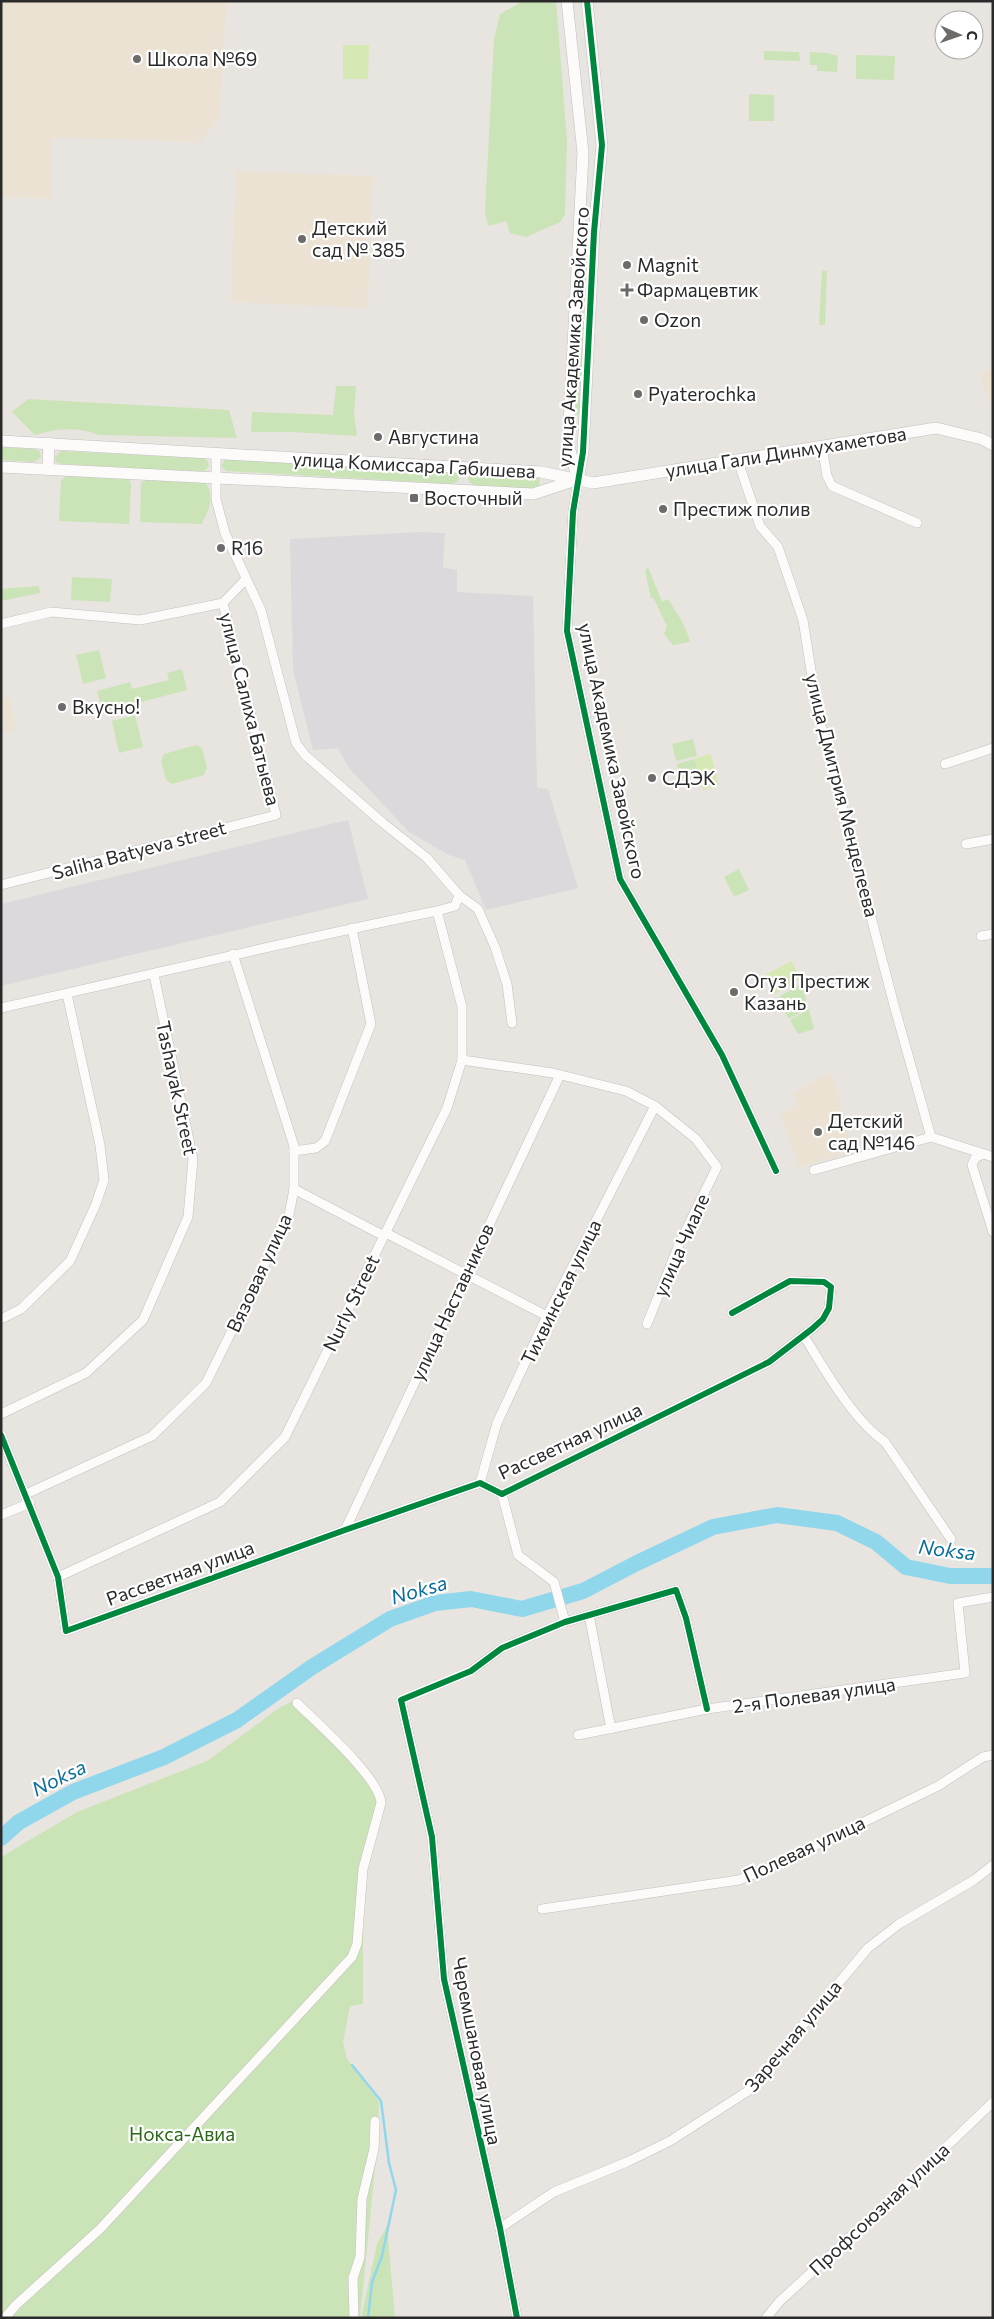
<svg xmlns="http://www.w3.org/2000/svg" width="994" height="2319" font-family="Commissioner,sans-serif">
<style>
.industrial{fill:#dbd9db}
.education{fill:#ebe2d3}
.green{fill:#cbe4b7}
.pitch{fill:#d6e8b4}
.lines{fill:none;stroke-linecap:round;stroke-linejoin:round}
.stream{stroke:#90d7ec;stroke-width:2.5}
.river{stroke:#90d7ec;stroke-width:16}
.minor-casing{stroke:#c1c0c1;stroke-width:10}
.tertiary-casing{stroke:#c1c0c1;stroke-width:12}
.minor{stroke:#fcfbfa;stroke-width:9}
.tertiary{stroke:#fcfbfa;stroke-width:11}
.cycleway-casing{stroke:#fff;stroke-width:9}
.cycleway{stroke:#00873e;stroke-width:6}
.poi-dot{fill:#6c6b69;stroke:#fff;stroke-width:2}
.labels{text-anchor:middle;stroke-width:4.5;stroke-linejoin:round;paint-order:stroke}
.poi-label{font-size:19px;fill:#2a2a2a;stroke:#fff;text-anchor:start}
.street-label{font-size:19px;fill:#2a2a2a;stroke:#fff}
.park-label{font-size:19px;fill:#2b6818;stroke:#fff}
.water-label{font-size:20px;font-style:italic;fill:#0a6e9d;stroke:#fff}
</style>
<rect width="100%" height="100%" fill="#e8e4df"/>
<g class="industrial">
<polygon points="422,532 445,533 443,568 457,570 457,592 533,596 537,787 548,789 578,888 486,910 465,860 449,855 409,832 349,768 338,748 313,750 293,670 290,539"/>
<polygon points="348,820 368,899 1,986 1,904"/>
</g>
<g class="education">
<polygon points="1,1 227,1 219,117 199,143 131,139 52,138 52,199 1,196"/>
<polygon points="236,171 373,176 368,308 231,302"/>
<polygon points="993,367 993,413 980,374"/>
<polygon points="9,697 16,730 1,734 1,698"/>
<polygon points="832,1073 853,1150 799,1168 781,1114 797,1106 793,1094 824,1075"/>
</g>
<g class="green">
<polygon points="523,1 556,1 567,141 565,215 560,222 526,237 510,233 506,221 488,226 485,212 494,39 500,14"/>
<polygon points="764,51 799,52 800,61 764,60"/>
<polygon points="810,52 827,53 838,56 837,72 817,71 817,65 810,65"/>
<polygon points="856,55 895,56 894,80 856,79"/>
<polygon points="749,94 774,95 774,121 749,121"/>
<polygon points="581,254 588,254 580,415 572,414"/>
<polygon points="822,271 827,271 825,325 819,325"/>
<polygon points="336,386 356,386 354,413 357,436 292,432 251,432 252,412 333,415"/>
<path d="M28,399l201,11 8,28 -138,-3c-22,-8 -41,-7 -64,0l-23,-23z"/>
<polygon points="1,447 36,449 40,452 41,457 34,462 1,460"/>
<polygon points="61,451 202,458 207,460 209,465 206,470 201,472 61,464 56,462 55,457"/>
<polygon points="225,459 456,472 459,478 457,482 452,484 226,471 221,466"/>
<polygon points="475,473 540,476 539,490 474,486 468,480 469,475"/>
<polygon points="66,476 129,479 131,484 129,524 59,521 61,481"/>
<path d="M148,479l57,3c11,15 4,26 -3,42l-62,-2 1,-39z"/>
<path d="M648,567l14,35 6,-3c9,14 18,27 22,43l-17,3 -10,-12 2,-1 2,-7c-6,-9 -8,-18 -14,-27h-2l-6,-27z"/>
<polygon points="72,577 112,579 110,602 71,600"/>
<polygon points="39,586 40,593 1,601 1,589"/>
<polygon points="99,650 106,678 83,684 76,655"/>
<polygon points="182,669 187,690 103,712 97,691 130,682 132,689 169,680 167,673"/>
<polygon points="135,715 143,747 119,753 112,721"/>
<polygon points="693,739 697,756 676,761 672,744"/>
<polygon points="196,745 202,748 207,768 204,775 172,784 166,780 161,761 164,754"/>
<polygon points="695,759 699,774 681,779 677,764"/>
<polygon points="739,869 749,890 734,897 724,877"/>
<polygon points="802,983 808,1008 789,1019 777,998"/>
<polygon points="809,1009 814,1029 798,1034 790,1020"/>
<polygon points="297,1699 382,1795 366,1866 363,1889 363,2004 350,2006 343,2042 347,2059 379,2102 377,2149 360,2318 1,2318 1,1857 77,1812 207,1761 279,1708"/>
<polygon points="387,2226 395,2318 361,2318 377,2244"/>
</g>
<g class="pitch">
<polygon points="343,45 369,45 368,79 343,79"/>
<polygon points="711,754 719,786 703,790 695,758"/>
<polygon points="791,961 801,978 774,994 764,976"/>
</g>
<g class="lines">
<polyline class="stream" points="352,2065 381,2101 389,2163 396,2190 382,2256 372,2282 368,2318"/>
<polyline class="river" points="1,1838 19,1822 73,1792 164,1757 237,1720 312,1667 390,1619 435,1603 471,1599 522,1609 583,1591 637,1563 713,1527 777,1515 837,1523 876,1542 906,1567 950,1576 993,1576"/>
<g class="minor-casing">
<g id="minor">
<polyline points="822,447 827,476 832,486 917,523"/>
<polyline points="216,454 216,499 225,533 261,610 296,743 305,755 383,823 427,858 459,895 478,909 495,947 507,984 512,1023"/>
<polyline points="738,461 760,526 778,547 803,620 818,714 894,1005 931,1137"/>
<polyline points="578,480 573,512 567,631 620,879 722,1055 776,1171"/>
<polyline points="1,624 51,612 140,620 223,603 246,579"/>
<polyline points="945,764 993,748"/>
<polyline points="966,844 993,839"/>
<polyline points="1,885 276,815 223,603"/>
<polyline points="981,936 993,934"/>
<path d="M1,1008c146,-32 290,-68 436,-97l18,-5 4,-11"/>
<polyline points="462,1060 553,1073 626,1091 655,1106 696,1139 717,1167 680,1242 647,1324"/>
<polyline points="294,1151 316,1148 325,1141 371,1024 352,928"/>
<polyline points="983,1154 975,1158 972,1165 993,1232"/>
<polyline points="814,1170 931,1137 993,1157"/>
<polyline points="294,1189 384,1236"/>
<polyline points="386,1233 547,1316"/>
<polyline points="1,1319 21,1309 70,1261 96,1204 104,1180 100,1145 67,994"/>
<path d="M804,1336c21,34 49,84 81,106l66,97"/>
<polyline points="1,1414 86,1373 143,1320 188,1217 193,1159 154,975"/>
<polyline points="1,1435 58,1577 66,1631 345,1530 480,1483 502,1494 769,1362 812,1329 823,1319 829,1308 831,1287 824,1282 790,1281 732,1313"/>
<polyline points="480,1483 497,1423 547,1316 655,1106"/>
<polyline points="26,1494 152,1436 206,1383 289,1215 294,1189 294,1146 233,954"/>
<polyline points="502,1494 518,1555 554,1582 565,1622"/>
<polyline points="1,1515 30,1503"/>
<polyline points="345,1530 560,1075"/>
<polyline points="58,1577 220,1502 285,1437 447,1108 462,1060 462,1007 437,911"/>
<polyline points="589,1615 611,1729"/>
<polyline points="578,1735 707,1709 965,1673 958,1603 993,1597"/>
<polyline points="542,1909 739,1880 771,1867 938,1786 983,1757 993,1755"/>
<polyline points="500,2228 554,2192 627,2162 670,2141 748,2091 868,1948 899,1924 974,1880 993,1865"/>
<path d="M5,2318l11,-13 84,-76 252,-272 5,-13 6,-75 18,-66c-1,-25 -64,-80 -84,-100"/>
<polyline points="354,2318 353,2278 360,2257 362,2199 374,2149 375,2121"/>
<polyline points="517,2318 500,2228 444,1979 432,1837 401,1700 471,1671 502,1648 565,1622 676,1590 686,1618 707,1709"/>
<polyline points="766,2318 779,2302 898,2193 993,2102"/>
</g>
</g>
<g class="tertiary-casing">
<g id="tertiary">
<polyline points="567,1 583,153 568,443 578,480"/>
<polyline points="1,441 541,472 593,483 936,428 982,439 993,445"/>
<polyline points="1,467 533,494 576,480"/>
<polyline points="48,469 49,443"/>
<polyline points="579,475 583,452 594,232 602,145 587,1"/>
</g>
</g>
<use href="#minor" class="minor"/>
<use href="#tertiary" class="tertiary"/>
<g class="cycleway-casing">
<g id="cycleway">
<polyline points="587,1 602,145 594,232 583,452 573,512 567,631 620,879 722,1055 776,1171"/>
<polyline points="1,1435 58,1577 66,1631 345,1530 480,1483 502,1494 769,1362 812,1329 823,1319 829,1308 831,1287 824,1282 790,1281 732,1313"/>
<polyline points="517,2318 500,2228 444,1979 432,1837 401,1700 471,1671 502,1648 565,1622 676,1590 686,1618 707,1709"/>
</g>
</g>
<use href="#cycleway" class="cycleway"/>
</g>
<g class="poi-dot">
<circle cx="137" cy="59" r="5"/>
<circle cx="302" cy="239" r="5"/>
<circle cx="627" cy="265" r="5"/>
<path d="M624.5 282.5h5v5h5v5h-5v5h-5v-5h-5v-5h5z"/>
<circle cx="644" cy="320" r="5"/>
<circle cx="638" cy="394" r="5"/>
<circle cx="378" cy="437" r="5"/>
<rect x="409" y="493" width="10" height="10" rx="2.5"/>
<circle cx="663" cy="509" r="5"/>
<circle cx="221" cy="548" r="5"/>
<circle cx="62" cy="707" r="5"/>
<circle cx="652" cy="778" r="5"/>
<circle cx="734" cy="992" r="5"/>
<circle cx="818" cy="1132" r="5"/>
</g>
<g class="labels">
<g class="poi-label">
<text x="147" y="66">Школа №69</text>
<text x="312" y="235">Детский<tspan x="312" dy="22">сад № 385</tspan></text>
<text x="637" y="272">Magnit</text>
<text x="637" y="297">Фармацевтик</text>
<text x="654" y="327">Ozon</text>
<text x="648" y="401">Pyaterochka</text>
<text x="388" y="444">Августина</text>
<text x="424" y="505">Восточный</text>
<text x="673" y="516">Престиж полив</text>
<text x="231" y="555">R16</text>
<text x="72" y="714">Вкусно!</text>
<text x="662" y="785">СДЭК</text>
<text x="744" y="988">Огуз Престиж<tspan x="744" dy="22">Казань</tspan></text>
<text x="828" y="1128">Детский<tspan x="828" dy="22">сад №146</tspan></text>
</g>
<g class="street-label">
<text transform="translate(573 337) rotate(-86)" y="7">улица Академика Завойского</text>
<text transform="translate(786 452) rotate(-9)" y="7">улица Гали Динмухаметова</text>
<text transform="translate(414 465) rotate(3)" y="7">улица Комиссара Габишева</text>
<text transform="translate(250 709) rotate(76)" y="7">улица Салиха Батыева</text>
<text transform="translate(612 751) rotate(78)" y="7">улица Академика Завойского</text>
<text transform="translate(842 795) rotate(76)" y="7">улица Дмитрия Менделеева</text>
<text transform="translate(139 850) rotate(-15)" y="7">Saliha Batyeva street</text>
<text transform="translate(177 1088) rotate(78)" y="7">Tashayak Street</text>
<text transform="translate(681 1245) rotate(-66)" y="7">улица Чиале</text>
<text transform="translate(259 1273) rotate(-65)" y="7">Вязовая улица</text>
<text transform="translate(561 1292) rotate(-64)" y="7">Тихвинская улица</text>
<text transform="translate(452 1302) rotate(-65)" y="7">улица Наставников</text>
<text transform="translate(351 1303) rotate(-64)" y="7">Nurly Street</text>
<text transform="translate(570 1441) rotate(-25)" y="7">Рассветная улица</text>
<text transform="translate(180 1573) rotate(-20)" y="7">Рассветная улица</text>
<text transform="translate(814 1695) rotate(-8)" y="7">2-я Полевая улица</text>
<text transform="translate(804 1849) rotate(-25)" y="7">Полевая улица</text>
<text transform="translate(793 2036) rotate(-50)" y="7">Заречная улица</text>
<text transform="translate(477 2051) rotate(79)" y="7">Черемшановая улица</text>
<text transform="translate(879 2209) rotate(-43)" y="7">Профсоюзная улица</text>
</g>
<g class="park-label">
<text x="182" y="2141">Нокса-Авиа</text>
</g>
<g class="water-label">
<text transform="translate(947 1550) rotate(7)" y="7">Noksa</text>
<text transform="translate(419 1590) rotate(-16)" y="7">Noksa</text>
<text transform="translate(59 1778) rotate(-26)" y="7">Noksa</text>
</g>
</g>
<rect width="994" height="2319" fill="none" stroke="#2a2a2a" stroke-width="5"/>
<g transform="translate(959 35) rotate(92)"><circle r="24" fill="#ffffff" stroke="#aaaaaa"/>
<path d="M0-4L9 19L0 12L-9 19Z" fill="#6c6b69"/>
<text y="-8" font-size="14" font-weight="bold" text-anchor="middle" fill="#2a2a2a">С</text>
</g>
</svg>
